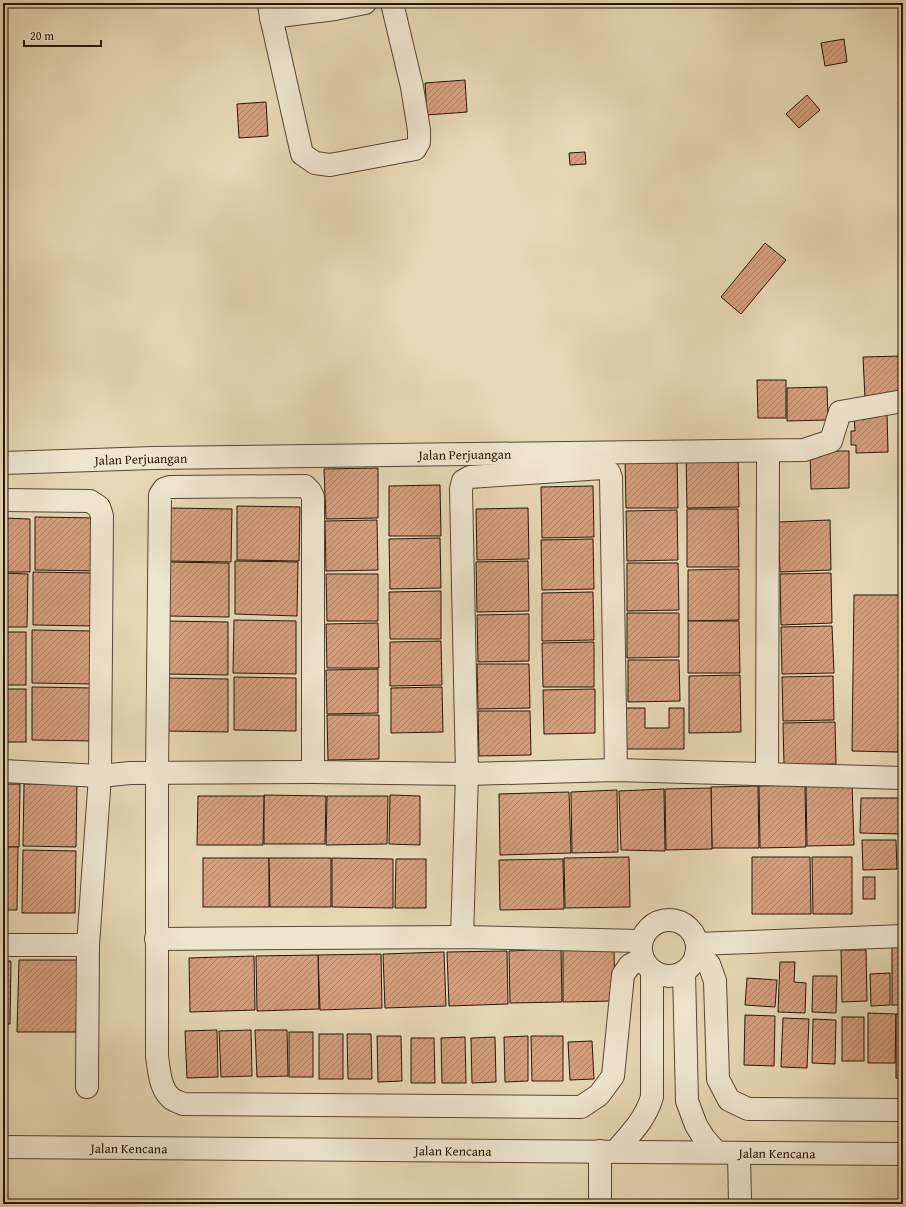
<svg xmlns="http://www.w3.org/2000/svg" width="906" height="1207" font-family="'Gentium Book Plus',serif">
<style>
.building{fill:url(#building-hatch);stroke:#281607}
.lines{fill:none;stroke-linecap:round;stroke-linejoin:round}
.minor-casing{stroke:#584632;stroke-width:24}
.minor{stroke:#efe6ce;stroke-width:22}
.labels{text-anchor:middle;stroke-width:3;stroke-linejoin:round;paint-order:stroke}
.street-label{font-size:13px;fill:#281607;stroke:#efe6ce}
</style>
<defs>
<pattern id="building-hatch" width="6" height="6" patternUnits="userSpaceOnUse"><rect width="6" height="6" fill="#d39f80"/><path d="M-1 1l2-2M0 6l6-6M5 7l2-2" fill="none" stroke="#ab8167"/></pattern>
</defs>
<rect width="100%" height="100%" fill="#e6d8b4"/>
<filter id="stains"><feTurbulence type="fractalNoise" baseFrequency=".005" numOctaves="4"/><feColorMatrix values="0 0 0 0 .2 0 0 0 0 .09 0 0 0 0 .02 0 0 0 .5 -.17"/></filter>
<radialGradient id="worn" r=".72"><stop offset=".6" stop-color="#630" stop-opacity="0"/><stop offset="1" stop-color="#630" stop-opacity=".3"/></radialGradient>
<g class="building">
<polygon points="844,39 847,62 825,66 821,43"/>
<polygon points="903,52 903,64 898,62"/>
<polygon points="465,80 467,112 427,115 425,83"/>
<polygon points="903,90 903,106 898,104"/>
<polygon points="807,95 820,110 799,128 786,114"/>
<polygon points="266,102 268,136 239,138 237,104"/>
<polygon points="585,152 586,164 570,165 569,153"/>
<polygon points="765,243 786,260 741,314 721,297"/>
<polygon points="903,356 903,397 865,398 863,357"/>
<polygon points="757,380 786,380 786,418 758,418"/>
<polygon points="827,387 828,420 787,421 787,388"/>
<polygon points="899,407 903,407 903,444 901,444"/>
<polygon points="887,412 888,452 856,453 856,445 851,445 851,431 855,431 854,414"/>
<polygon points="810,451 849,451 849,488 811,489"/>
<polygon points="738,452 739,507 687,508 686,453"/>
<polygon points="677,457 678,508 626,508 625,458"/>
<polygon points="378,468 378,518 326,519 324,469"/>
<polygon points="440,485 441,536 389,536 389,486"/>
<polygon points="593,486 594,537 542,538 541,487"/>
<polygon points="237,506 300,507 299,561 237,560"/>
<polygon points="169,508 232,509 231,562 169,561"/>
<polygon points="528,508 529,559 477,560 476,509"/>
<polygon points="687,509 738,509 739,567 687,567"/>
<polygon points="677,510 678,560 627,561 626,511"/>
<polygon points="35,517 98,518 98,571 35,570"/>
<polygon points="3,518 30,519 30,572 3,572"/>
<polygon points="377,520 378,570 326,571 325,521"/>
<polygon points="830,520 831,570 780,572 778,522"/>
<polygon points="440,538 441,588 390,589 389,539"/>
<polygon points="593,539 594,589 542,590 541,540"/>
<polygon points="235,561 298,562 297,616 235,614"/>
<polygon points="528,561 529,611 477,612 476,562"/>
<polygon points="167,562 229,563 229,617 167,616"/>
<polygon points="627,563 678,563 679,610 627,611"/>
<polygon points="739,569 739,620 688,621 688,570"/>
<polygon points="33,572 96,573 95,626 33,625"/>
<polygon points="3,573 28,574 27,627 3,627"/>
<polygon points="831,573 832,623 781,625 780,574"/>
<polygon points="326,574 378,574 378,621 327,621"/>
<polygon points="441,591 441,639 390,639 389,592"/>
<polygon points="593,592 594,640 542,641 542,593"/>
<polygon points="854,595 903,595 903,636 900,636 898,752 852,751"/>
<polygon points="627,613 679,613 679,657 627,658"/>
<polygon points="529,614 529,661 478,662 477,615"/>
<polygon points="234,620 296,621 296,674 233,673"/>
<polygon points="166,621 228,622 228,675 165,674"/>
<polygon points="688,621 739,621 740,673 688,673"/>
<polygon points="378,623 379,668 327,668 326,624"/>
<polygon points="832,626 834,673 782,674 781,627"/>
<polygon points="32,630 94,631 94,684 32,683"/>
<rect x="3" y="632" width="23" height="53"/>
<polygon points="441,641 442,685 390,686 390,642"/>
<polygon points="594,642 594,687 543,687 542,643"/>
<polygon points="628,660 679,660 680,701 628,702"/>
<polygon points="477,664 529,664 530,708 478,709"/>
<polygon points="378,669 378,713 327,714 326,670"/>
<polygon points="740,675 741,732 689,733 689,676"/>
<polygon points="833,676 834,720 783,721 782,677"/>
<polygon points="234,677 296,678 296,731 234,730"/>
<polygon points="166,678 228,679 228,732 166,731"/>
<polygon points="32,687 95,688 94,741 32,740"/>
<polygon points="442,687 443,732 391,733 391,688"/>
<rect x="3" y="689" width="23" height="53"/>
<polygon points="595,689 595,733 544,734 543,690"/>
<polygon points="621,708 645,708 645,728 669,728 669,708 684,708 684,749 621,749"/>
<polygon points="478,711 530,711 531,755 479,756"/>
<polygon points="327,715 379,715 379,759 328,760"/>
<polygon points="835,722 836,764 784,765 783,723"/>
<polygon points="3,784 20,784 19,847 3,847"/>
<polygon points="24,784 77,784 76,847 23,846"/>
<polygon points="852,784 854,845 807,846 806,785"/>
<polygon points="805,785 806,847 760,848 759,786"/>
<polygon points="758,786 759,848 712,848 711,787"/>
<polygon points="711,788 712,849 666,850 665,789"/>
<polygon points="664,789 665,851 621,850 619,791"/>
<polygon points="617,790 618,852 572,853 571,792"/>
<polygon points="569,792 571,853 500,855 499,794"/>
<polygon points="264,795 326,796 325,844 264,844"/>
<polygon points="390,795 420,796 420,845 389,844"/>
<polygon points="198,796 264,796 263,845 197,845"/>
<polygon points="327,796 388,796 387,844 326,845"/>
<polygon points="861,798 899,798 899,834 860,833"/>
<polygon points="862,840 896,840 897,869 863,870"/>
<polygon points="3,847 18,847 17,910 3,910"/>
<polygon points="23,850 76,851 75,913 22,913"/>
<polygon points="629,857 630,907 565,908 564,858"/>
<polygon points="752,857 810,857 811,914 752,914"/>
<polygon points="812,857 852,857 852,914 813,914"/>
<rect x="203" y="858" width="66" height="49"/>
<polygon points="269,858 331,858 331,907 270,907"/>
<polygon points="332,858 393,859 393,908 332,907"/>
<polygon points="396,859 426,859 426,908 395,908"/>
<polygon points="563,859 564,909 500,910 499,860"/>
<rect x="863" y="877" width="12" height="22"/>
<rect x="892" y="942" width="11" height="63"/>
<polygon points="614,948 615,1001 563,1002 563,949"/>
<polygon points="561,949 562,1002 510,1003 509,951"/>
<polygon points="841,950 866,950 867,1001 842,1002"/>
<polygon points="507,951 508,1004 449,1006 447,952"/>
<polygon points="444,952 446,1006 385,1008 383,954"/>
<polygon points="381,954 382,1008 320,1010 318,955"/>
<polygon points="318,955 319,1009 257,1011 256,956"/>
<polygon points="254,956 255,1010 190,1012 189,958"/>
<polygon points="19,960 78,960 76,1032 17,1032"/>
<polygon points="3,961 11,961 10,1024 3,1024"/>
<polygon points="780,962 795,962 794,982 806,983 805,1013 778,1012"/>
<polygon points="890,973 890,1005 871,1006 870,974"/>
<polygon points="813,976 837,976 836,1013 812,1012"/>
<polygon points="747,978 777,980 775,1007 745,1005"/>
<polygon points="868,1013 896,1014 895,1063 868,1063"/>
<polygon points="896,1014 903,1014 903,1079 896,1078"/>
<polygon points="745,1015 775,1016 774,1066 744,1065"/>
<rect x="842" y="1017" width="22" height="44"/>
<polygon points="783,1018 809,1019 807,1068 781,1067"/>
<polygon points="813,1019 836,1020 835,1064 812,1063"/>
<polygon points="217,1030 218,1077 187,1078 185,1031"/>
<polygon points="251,1030 252,1076 221,1077 219,1031"/>
<polygon points="255,1030 287,1030 288,1076 257,1077"/>
<rect x="289" y="1032" width="24" height="45"/>
<rect x="319" y="1034" width="24" height="45"/>
<polygon points="347,1034 371,1034 372,1079 348,1079"/>
<polygon points="377,1036 401,1036 402,1081 378,1082"/>
<polygon points="528,1036 528,1081 505,1082 504,1037"/>
<polygon points="531,1036 563,1036 563,1081 532,1081"/>
<polygon points="465,1037 466,1083 442,1083 441,1038"/>
<polygon points="495,1037 496,1082 472,1083 471,1038"/>
<polygon points="411,1038 434,1038 435,1083 411,1083"/>
<polygon points="592,1041 594,1079 570,1080 568,1042"/>
</g>
<g class="lines">
<g class="minor-casing">
<g id="minor">
<polyline points="269,4 271,17 335,9 365,3"/>
<polyline points="271,17 302,154 315,163 330,165 415,149 419,142 419,130 412,87 392,3"/>
<path id="s1" d="M3,463l150,-5 651,-8 27,-9 9,-29 63,-11"/>
<polyline points="3,500 90,501 99,507 102,516 100,776 88,945 87,1087"/>
<polyline points="3,771 100,776 130,773 313,772 467,774 616,770 903,778"/>
<path d="M313,772v-275l-3,-6 -5,-5 -135,1 -6,2 -4,6 -3,278v283c2,14 3,33 14,42 3,3 9,4 12,6l398,3 18,-12 14,-19 10,-101 7,-10 12,-6"/>
<polyline points="767,774 768,457"/>
<circle cx="669" cy="948" r="28"/>
<polyline points="462,937 467,774 461,489 463,481 470,477 602,468 609,472 611,478 616,770"/>
<polyline points="156,939 462,937 641,941"/>
<polyline points="697,944 903,936"/>
<polyline points="3,945 88,945"/>
<polyline points="696,955 709,964 715,981 718,1079 729,1100 748,1109 903,1110"/>
<polyline points="684,972 687,1101 696,1125 704,1138 716,1152"/>
<path id="s2" d="M3,1147l900,7"/>
<polyline points="600,1151 600,1204"/>
<path d="M616,1151c15,-18 29,-31 36,-54v-126"/>
<polyline points="739,1153 740,1204"/>
</g>
</g>
<use href="#minor" class="minor"/>
</g>
<g class="labels">
<g class="street-label">
<text dy="5" stroke="none"><textPath href="#s1" startOffset="462">Jalan Perjuangan</textPath></text>
<text dy="5" stroke="none"><textPath href="#s1" startOffset="138">Jalan Perjuangan</textPath></text>
<text dy="5" stroke="none"><textPath href="#s2" startOffset="126">Jalan Kencana</textPath></text>
<text dy="5" stroke="none"><textPath href="#s2" startOffset="450">Jalan Kencana</textPath></text>
<text dy="5" stroke="none"><textPath href="#s2" startOffset="774">Jalan Kencana</textPath></text>
</g>
</g>
<rect width="906" height="1207" fill="none" stroke="#e6d8b4" stroke-width="16"/>
<rect x="4" y="4" width="898" height="1199" fill="none" stroke="#281607" stroke-width="2"/>
<rect x="8" y="8" width="890" height="1191" fill="none" stroke="#281607"/>
<path d="M24 40v6h77v-6" fill="none" stroke="#281607" stroke-width="2"/>
<text x="30" y="40" font-size="12" fill="#281607" stroke="#efe6ce" stroke-width="3" paint-order="stroke">20 m</text>
<rect width="100%" height="100%" filter="url(#stains)"/>
<rect width="100%" height="100%" fill="url(#worn)"/>
</svg>
